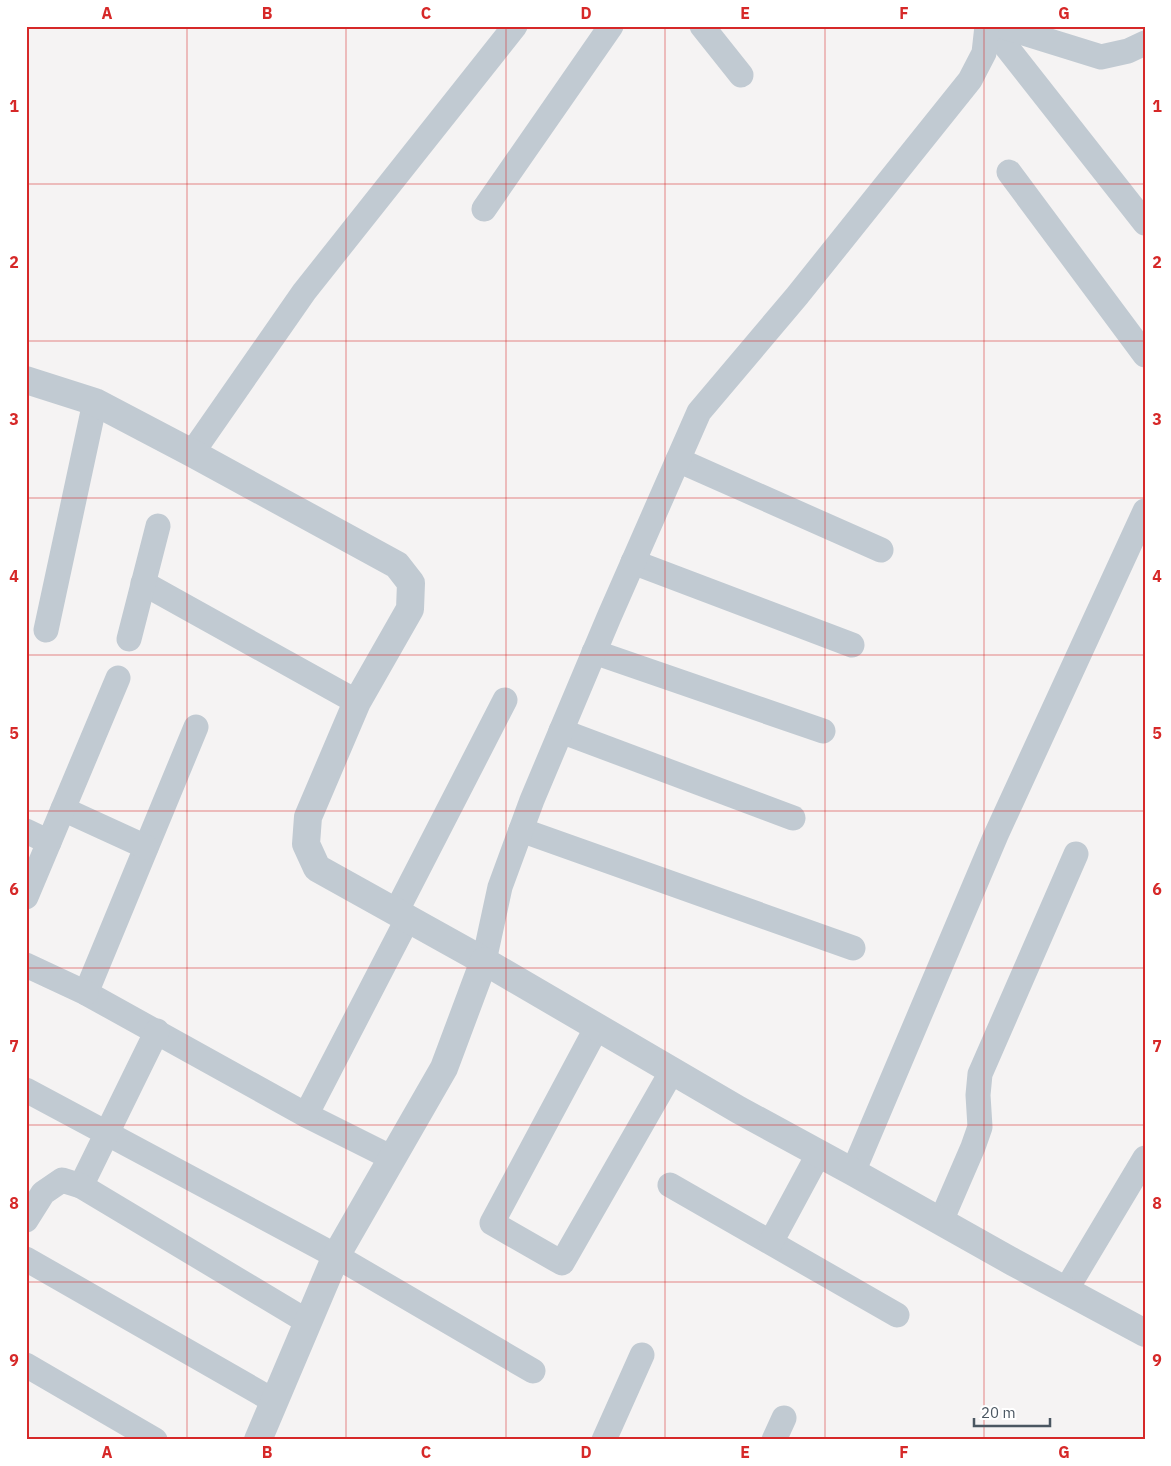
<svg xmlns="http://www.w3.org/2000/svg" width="1171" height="1466" font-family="'IBM Plex Sans',sans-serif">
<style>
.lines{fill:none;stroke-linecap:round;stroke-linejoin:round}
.minor{stroke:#c1cad2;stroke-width:25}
.tertiary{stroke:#c1cad2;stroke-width:28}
.grid{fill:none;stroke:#d62828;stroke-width:1;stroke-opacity:0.55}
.neatline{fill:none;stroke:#d62828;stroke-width:2}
.grid-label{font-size:16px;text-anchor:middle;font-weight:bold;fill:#d62828}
</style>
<rect width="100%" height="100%" fill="#f5f3f3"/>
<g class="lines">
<g class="minor">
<polyline points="702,26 741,75"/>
<polyline points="990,26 1145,223"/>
<polyline points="1001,26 1101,57 1128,51 1145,43"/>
<polyline points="1009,172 1145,355"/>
<polyline points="484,209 611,26"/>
<polyline points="192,453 304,292 515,26"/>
<polyline points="678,460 881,550"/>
<polyline points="633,562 852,645"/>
<polyline points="143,583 357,702"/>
<polyline points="46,630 95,402"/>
<polyline points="129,639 158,526"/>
<polyline points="594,652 823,731"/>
<polyline points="196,727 86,993 306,1115 392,1158"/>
<polyline points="561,731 793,818"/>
<polyline points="63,809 146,847"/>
<polyline points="521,830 853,948"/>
<polyline points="26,831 49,842"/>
<polyline points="26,897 118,678"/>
<polyline points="396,912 505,700"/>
<polyline points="484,961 500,887 532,800 609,617 699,412 797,296 970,80 984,53 987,26"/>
<polyline points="26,965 86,993"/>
<polyline points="597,1027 492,1223 562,1263 672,1071"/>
<polyline points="26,1090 336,1256 533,1371"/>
<polyline points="306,1115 408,918"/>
<polyline points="853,1172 996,835 1145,511"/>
<polyline points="670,1185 897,1315"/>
<polyline points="81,1186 157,1031"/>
<polyline points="26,1220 43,1193 62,1180 81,1186 308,1322"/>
<polyline points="941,1221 973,1147 980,1127 978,1095 980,1074 1076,854"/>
<polyline points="771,1242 819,1153"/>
<polyline points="26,1259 274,1401"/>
<polyline points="1066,1290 1145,1158"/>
<polyline points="26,1365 155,1440"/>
<polyline points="604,1440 642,1355"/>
<polyline points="774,1440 784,1418"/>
</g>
<g class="tertiary">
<polyline points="26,380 95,402 192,453 397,565 411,583 410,609 357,702 308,817 306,844 317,868 484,961"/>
<polyline points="258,1440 336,1256 444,1068 484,961 739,1110 853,1172 1013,1262 1145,1333"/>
</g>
</g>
<path class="grid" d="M187,26v1414M346,26v1414M506,26v1414M665,26v1414M825,26v1414M984,26v1414M26,184h1119M26,341h1119M26,498h1119M26,655h1119M26,811h1119M26,968h1119M26,1125h1119M26,1282h1119"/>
<rect width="1171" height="1466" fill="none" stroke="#ffffff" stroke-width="55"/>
<path d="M974 1418v8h76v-8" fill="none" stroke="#4a5661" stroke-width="2.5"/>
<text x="981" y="1418" font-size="15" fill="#4a5661" stroke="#ffffff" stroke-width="4" paint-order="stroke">20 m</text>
<rect x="28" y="28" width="1116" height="1410" class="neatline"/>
<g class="grid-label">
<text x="107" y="19">A</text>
<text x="267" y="19">B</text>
<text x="426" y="19">C</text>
<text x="586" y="19">D</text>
<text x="745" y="19">E</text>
<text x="904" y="19">F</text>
<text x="1064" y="19">G</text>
<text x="14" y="112">1</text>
<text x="1157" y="112">1</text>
<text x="14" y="268">2</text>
<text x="1157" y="268">2</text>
<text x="14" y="425">3</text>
<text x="1157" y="425">3</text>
<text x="14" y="582">4</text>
<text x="1157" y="582">4</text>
<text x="14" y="739">5</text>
<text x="1157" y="739">5</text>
<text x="14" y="895">6</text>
<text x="1157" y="895">6</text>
<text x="14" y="1052">7</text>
<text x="1157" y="1052">7</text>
<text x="14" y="1209">8</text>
<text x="1157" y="1209">8</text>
<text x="14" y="1366">9</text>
<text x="1157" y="1366">9</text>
<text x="107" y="1458">A</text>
<text x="267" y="1458">B</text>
<text x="426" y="1458">C</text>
<text x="586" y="1458">D</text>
<text x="745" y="1458">E</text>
<text x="904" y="1458">F</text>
<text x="1064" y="1458">G</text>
</g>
</svg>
